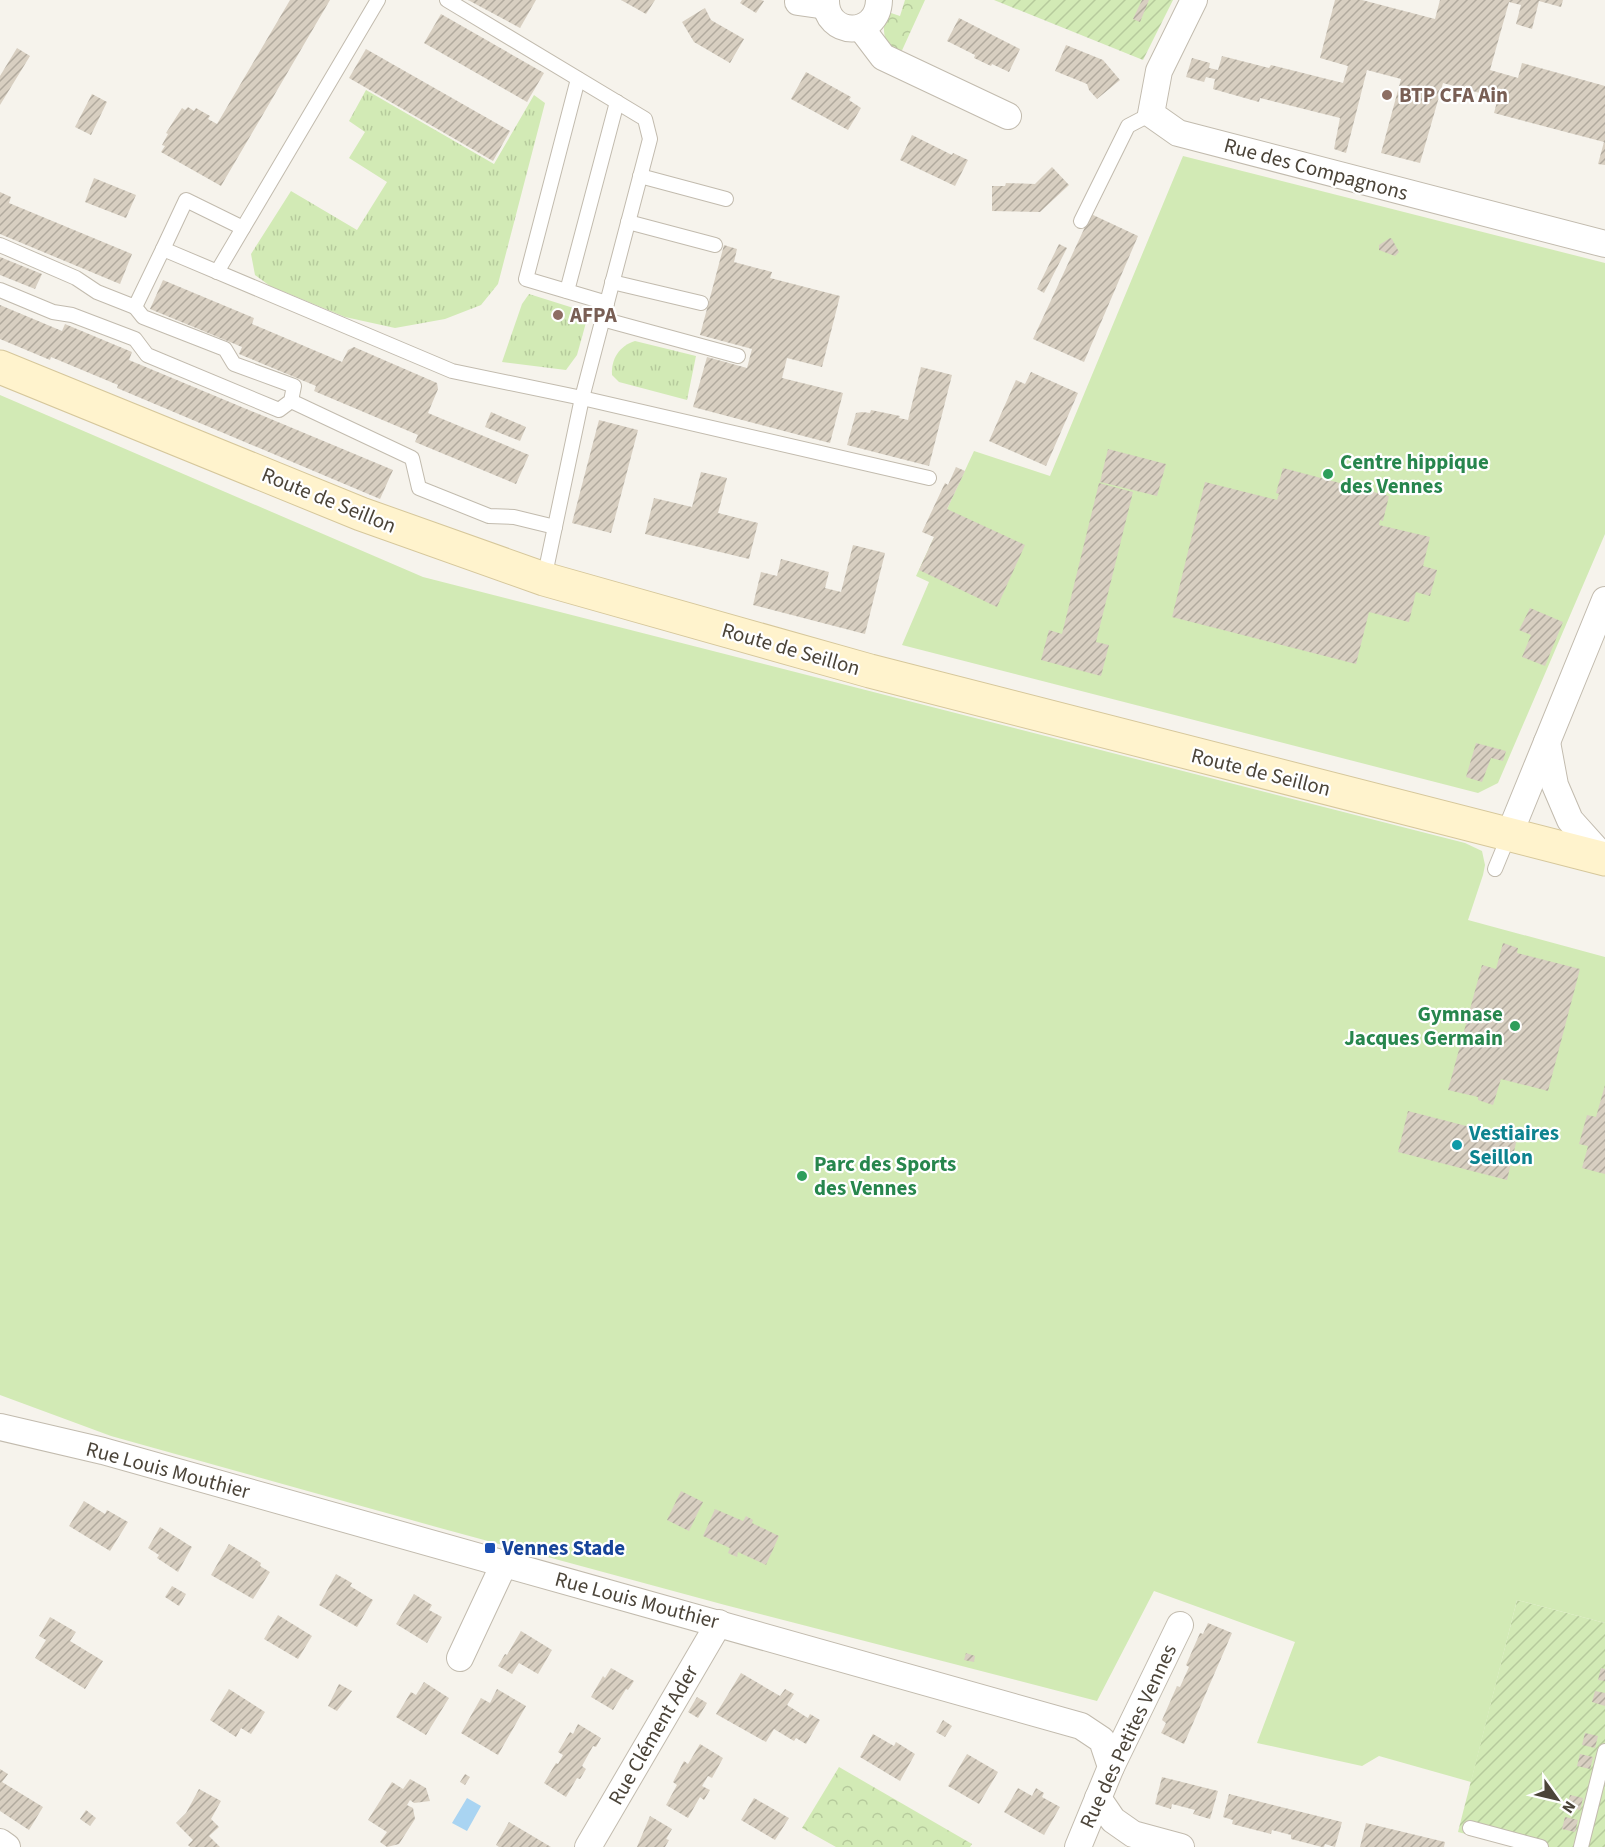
<svg xmlns="http://www.w3.org/2000/svg" width="1605" height="1847" font-family="'Source Sans 3',sans-serif">
<style>
.grass{fill:url(#grass-tufts)}
.forest{fill:url(#forest-crowns)}
.garden{fill:url(#garden-furrows)}
.pitch{fill:#d2eab5}
.water{fill:#a9d4f2}
.building{fill:url(#building-hatch)}
.lines{fill:none;stroke-linecap:round;stroke-linejoin:round}
.lane-casing{stroke:#c2bbae;stroke-width:16}
.street-casing{stroke:#c2bbae;stroke-width:28}
.secondary-casing{stroke:#d6c79b;stroke-width:35}
.lane{stroke:#fff;stroke-width:14}
.street{stroke:#fff;stroke-width:26}
.secondary{stroke:#fff3cd;stroke-width:33}
.education-dot{fill:#8d6e63;stroke:#fff;stroke-width:2}
.leisure-dot{fill:#2e9e5b;stroke:#fff;stroke-width:2}
.culture-dot{fill:#0f9aa8;stroke:#fff;stroke-width:2}
.transit-dot{fill:#1a4fb4;stroke:#fff;stroke-width:2}
.labels{text-anchor:middle;stroke-width:4.5;stroke-linejoin:round;paint-order:stroke}
.education-label{font-size:21px;font-weight:bold;fill:#785e54;stroke:#fff;text-anchor:start}
.street-label{font-size:21px;fill:#4b4439;stroke:#fff}
.leisure-label{font-size:21px;font-weight:bold;fill:#27864d;stroke:#fff;text-anchor:start}
.culture-label{font-size:21px;font-weight:bold;fill:#0d838f;stroke:#fff;text-anchor:start}
.transit-label{font-size:21px;font-weight:bold;fill:#164399;stroke:#fff;text-anchor:start}
</style>
<defs>
<pattern id="grass-tufts" width="24" height="20" patternUnits="userSpaceOnUse" patternTransform="scale(1.5)"><rect width="24" height="20" fill="#d2eab5"/><path d="M3 7l-1-3M5 7V3M7 7l1-3M15 17l-1-3M17 17v-4M19 17l1-3" fill="none" stroke="#b6ca9c"/></pattern>
<pattern id="forest-crowns" width="20" height="18" patternUnits="userSpaceOnUse" patternTransform="scale(1.5)"><rect width="20" height="18" fill="#d2eab5"/><path d="M2 6a3 3 0 1 1 6 0M12 15a3 3 0 1 1 6 0" fill="none" stroke="#b6ca9c"/></pattern>
<pattern id="garden-furrows" width="10" height="10" patternUnits="userSpaceOnUse" patternTransform="scale(1.5)"><rect width="10" height="10" fill="#d2eab5"/><path d="M-1 1l2-2M0 10L10 0M9 11l2-2" fill="none" stroke="#b6ca9c"/></pattern>
<pattern id="building-hatch" width="6" height="6" patternUnits="userSpaceOnUse" patternTransform="scale(1.5)"><rect width="6" height="6" fill="#d8cfc1"/><path d="M-1 1l2-2M0 6l6-6M5 7l2-2" fill="none" stroke="#b1aa9e"/></pattern>
</defs>
<rect width="100%" height="100%" fill="#f6f3ec"/>
<g class="grass">
<polygon points="366,90 494,164 534,95 545,103 498,284 481,305 445,319 395,328 345,317 270,286 255,275 251,254 291,191 357,230 387,182 349,158 365,132 349,121"/>
<polygon points="529,294 583,311 587,319 577,355 566,370 502,362 522,304"/>
<path d="M635,341l61,15 -9,44 -68,-18 -7,-7c-1,-16 7,-29 23,-34z"/>
</g>
<g class="forest">
<path d="M905,0h20l-26,57c-17,-15 -16,-24 -14,-46l15,5z"/>
<polygon points="839,1767 972,1844 970,1847 836,1847 802,1828"/>
</g>
<g class="garden">
<polygon points="994,0 1173,0 1143,60"/>
<polygon points="1517,1600 1605,1623 1605,1847 1516,1847 1458,1832"/>
</g>
<g class="pitch">
<polygon points="1183,156 1605,263 1605,534 1498,783 1478,793 902,645 929,582 916,576 974,451 1050,476"/>
<polygon points="0,395 423,577 1465,843 1482,851 1485,865 1483,875 1468,920 1605,957 1605,1623 1517,1600 1471,1782 1379,1756 1362,1766 1257,1743 1295,1642 1154,1591 1097,1701 725,1605 440,1528 111,1436 0,1395"/>
</g>
<polygon class="water" points="467,1798 481,1806 467,1831 452,1823"/>
<g class="building">
<polygon points="290,0 330,0 221,186 161,152 165,146 162,145 168,134 166,133 182,108 185,110 188,107 194,111 196,108 210,116 208,119 217,124"/>
<polygon points="468,0 536,0 520,28"/>
<polygon points="621,0 655,0 646,14"/>
<polygon points="742,0 761,0 764,1 756,13 740,3"/>
<polygon points="1142,0 1149,0 1140,22 1133,19"/>
<polygon points="1335,0 1362,0 1435,19 1440,0 1563,0 1561,7 1539,1 1532,29 1516,24 1521,5 1509,2 1490,70 1518,78 1522,63 1605,86 1605,165 1598,164 1604,142 1494,113 1498,98 1443,83 1420,163 1381,153 1401,79 1367,70 1346,153 1334,149 1340,118 1260,98 1259,102 1213,89 1215,79 1206,77 1204,82 1186,77 1192,58 1210,63 1209,68 1218,70 1222,56 1269,68 1271,65 1343,83 1348,66 1320,58"/>
<polygon points="705,8 711,20 744,39 730,63 694,42 682,22"/>
<polygon points="441,14 544,73 527,102 424,43"/>
<polygon points="959,18 1020,49 1009,72 992,64 991,66 974,58 975,55 947,41"/>
<polygon points="1066,45 1103,60 1120,80 1097,99 1089,90 1087,84 1055,71"/>
<polygon points="17,48 30,56 0,105 0,76"/>
<polygon points="366,49 510,131 493,161 349,78"/>
<polygon points="806,72 851,97 849,100 861,108 848,130 791,99"/>
<polygon points="92,94 107,102 91,135 75,127"/>
<polygon points="912,135 952,155 953,153 968,160 955,186 900,160"/>
<polygon points="1052,167 1069,185 1040,212 992,211 992,186 1005,186 1006,183 1035,184"/>
<polygon points="94,178 136,195 126,218 85,202"/>
<polygon points="0,192 11,197 9,203 132,254 120,284 0,234"/>
<polygon points="1091,214 1138,236 1084,362 1033,339"/>
<polygon points="1390,238 1392,239 1399,252 1395,256 1379,250 1379,245"/>
<polygon points="1059,244 1067,248 1044,293 1037,289"/>
<polygon points="724,245 737,249 734,262 772,272 770,278 840,296 822,367 787,358 782,378 843,393 830,443 693,407 707,357 747,368 752,349 700,335"/>
<polygon points="0,257 42,274 35,289 0,275"/>
<polygon points="163,280 254,318 252,324 342,362 348,350 354,347 437,383 438,389 428,413 529,455 516,484 415,442 418,435 314,391 316,386 239,354 242,347 150,309"/>
<polygon points="0,305 62,331 65,324 132,352 129,360 393,470 380,499 117,388 118,385 51,357 50,360 0,339"/>
<polygon points="921,367 952,375 929,466 847,445 856,413 862,412 870,413 871,410 900,416 899,418 908,420"/>
<polygon points="1031,372 1078,393 1046,466 989,441 1016,380 1025,384"/>
<polygon points="491,412 526,427 520,441 485,427"/>
<polygon points="599,420 638,430 611,533 572,523"/>
<polygon points="1108,449 1166,464 1157,496 1100,482"/>
<polygon points="956,467 965,471 947,509 1025,545 997,607 919,570 934,537 922,532 945,483 948,485"/>
<polygon points="1283,468 1389,496 1383,521 1380,520 1379,525 1430,537 1423,566 1437,570 1430,596 1416,592 1409,622 1369,612 1356,664 1172,617 1205,482 1277,500 1279,494 1276,493"/>
<polygon points="701,472 727,478 718,513 758,523 749,559 645,534 654,498 692,507"/>
<polygon points="1099,483 1133,492 1096,642 1109,645 1101,676 1041,660 1049,630 1062,634"/>
<polygon points="853,545 885,553 865,634 753,605 761,572 777,576 781,559 829,572 825,588 841,592"/>
<polygon points="1530,608 1563,622 1545,666 1522,657 1531,635 1519,630"/>
<polygon points="1476,743 1506,751 1503,761 1491,758 1482,782 1466,777"/>
<polygon points="1503,943 1518,948 1517,953 1580,969 1548,1091 1501,1079 1493,1105 1478,1100 1478,1097 1448,1090 1482,965 1496,969"/>
<polygon points="1605,1085 1605,1174 1582,1168 1588,1146 1579,1144 1587,1115 1596,1117"/>
<polygon points="1408,1111 1517,1139 1507,1180 1398,1152"/>
<polygon points="681,1491 703,1502 689,1531 667,1520"/>
<polygon points="84,1501 105,1514 107,1510 128,1522 110,1551 69,1526"/>
<polygon points="715,1509 743,1521 746,1516 753,1520 752,1523 779,1536 766,1565 738,1552 737,1557 728,1553 730,1548 703,1536"/>
<polygon points="160,1527 192,1547 178,1572 157,1558 159,1555 148,1548"/>
<polygon points="229,1544 261,1563 260,1566 270,1572 253,1599 211,1575"/>
<polygon points="336,1574 352,1583 350,1586 373,1600 357,1627 319,1605"/>
<polygon points="172,1586 186,1594 179,1606 165,1597"/>
<polygon points="414,1594 432,1605 429,1610 442,1617 427,1643 396,1624"/>
<polygon points="278,1615 312,1636 298,1659 264,1639"/>
<polygon points="50,1617 76,1632 70,1641 103,1661 85,1689 35,1658 46,1640 39,1636"/>
<polygon points="1208,1623 1232,1633 1184,1744 1161,1733 1166,1723 1162,1720 1177,1686 1180,1687 1189,1667 1186,1665 1200,1633 1203,1634"/>
<polygon points="521,1631 552,1650 538,1674 519,1663 512,1674 498,1666 505,1654 507,1655"/>
<polygon points="966,1653 975,1656 974,1662 964,1660"/>
<polygon points="611,1668 634,1681 628,1690 626,1689 613,1710 591,1697 603,1676 605,1678"/>
<polygon points="1601,1668 1605,1669 1605,1681 1598,1680"/>
<polygon points="741,1673 780,1696 785,1689 794,1694 787,1705 808,1718 810,1714 820,1720 806,1744 796,1738 794,1741 774,1729 766,1742 716,1714"/>
<polygon points="424,1682 449,1698 426,1735 396,1717 411,1692 416,1695"/>
<polygon points="339,1684 352,1691 337,1711 328,1706"/>
<polygon points="229,1689 265,1712 251,1734 241,1728 236,1737 210,1720"/>
<polygon points="497,1689 526,1706 498,1755 461,1733 481,1698 490,1703"/>
<polygon points="1595,1691 1605,1693 1605,1706 1592,1702"/>
<polygon points="697,1697 707,1703 698,1718 688,1712"/>
<polygon points="943,1720 952,1726 945,1737 936,1732"/>
<polygon points="578,1724 601,1738 596,1747 593,1746 582,1766 586,1769 580,1779 577,1778 566,1797 544,1783 556,1763 558,1764 563,1755 558,1752 570,1732 573,1734"/>
<polygon points="1585,1733 1598,1736 1595,1748 1582,1745"/>
<polygon points="873,1734 894,1746 896,1742 915,1754 900,1781 860,1757"/>
<polygon points="700,1744 723,1758 712,1778 708,1776 702,1786 710,1790 704,1800 700,1797 688,1818 666,1805 677,1785 673,1782 684,1761 688,1764"/>
<polygon points="967,1754 998,1772 979,1804 948,1786"/>
<polygon points="1580,1754 1593,1757 1590,1769 1577,1766"/>
<polygon points="0,1769 8,1774 2,1782 43,1807 29,1830 0,1811"/>
<polygon points="465,1774 470,1777 465,1785 460,1782"/>
<polygon points="1162,1777 1218,1791 1210,1819 1193,1814 1195,1810 1172,1804 1171,1809 1155,1804"/>
<polygon points="410,1779 426,1788 430,1801 414,1803 410,1800 407,1805 413,1808 415,1819 399,1844 387,1847 380,1842 387,1832 368,1820 392,1782 403,1789"/>
<polygon points="1018,1788 1032,1796 1036,1788 1044,1793 1042,1797 1060,1807 1044,1835 1004,1812"/>
<polygon points="199,1789 221,1801 211,1819 219,1827 209,1836 220,1847 190,1847 188,1845 193,1840 176,1823 186,1813"/>
<polygon points="1229,1794 1342,1822 1335,1847 1325,1844 1324,1847 1322,1847 1291,1839 1291,1835 1272,1830 1271,1834 1232,1824 1233,1820 1223,1817"/>
<polygon points="1570,1795 1583,1798 1580,1810 1567,1807"/>
<polygon points="754,1798 789,1818 775,1840 741,1820"/>
<polygon points="86,1810 96,1818 90,1826 80,1819"/>
<polygon points="650,1816 672,1829 666,1839 669,1840 665,1847 637,1847"/>
<polygon points="1565,1817 1578,1820 1575,1832 1562,1829"/>
<polygon points="509,1822 551,1847 499,1847 496,1845"/>
<polygon points="1366,1823 1445,1842 1444,1847 1360,1847"/>
</g>
<g class="lines">
<g class="lane-casing">
<g id="lane">
<polyline points="447,0 645,119 650,139 582,398 544,579"/>
<polyline points="578,79 526,279 607,303"/>
<polyline points="640,176 726,199"/>
<polyline points="1081,221 1128,126 1151,114"/>
<polyline points="628,222 715,245"/>
<polyline points="0,245 76,278 97,292 135,307 163,249 452,371 582,398 929,478"/>
<polyline points="163,249 186,200 243,228"/>
<polyline points="217,272 378,0"/>
<polyline points="612,282 701,303"/>
<polyline points="0,290 53,312 72,315 135,339 147,355 279,410 291,401 294,386 234,364 225,349 143,317 135,307"/>
<polyline points="567,291 617,102"/>
<polyline points="602,319 738,356"/>
<polyline points="291,401 412,458 419,488 489,516 514,517 555,527"/>
<polyline points="1495,869 1509,835"/>
<polyline points="1470,1828 1541,1847"/>
<polyline points="1581,1847 1605,1751"/>
</g>
</g>
<g class="street-casing">
<g id="street">
<path d="M826,0c-1,37 52,39 53,0"/>
<polyline points="1194,0 1159,71 1151,114 1178,133 1605,244"/>
<polyline points="798,2 826,6"/>
<polyline points="861,28 883,57 1008,116"/>
<polyline points="1547,742 1555,785 1570,820 1605,859"/>
<polyline points="1509,835 1605,600"/>
<polyline points="0,1427 103,1451 1081,1726 1102,1740 1111,1767"/>
<polyline points="460,1658 504,1564"/>
<polyline points="1098,1798 1113,1820 1133,1834 1181,1847"/>
<polyline points="0,1842 7,1847"/>
<polyline points="588,1847 719,1623"/>
<polyline points="1078,1847 1111,1767 1180,1625"/>
</g>
</g>
<g class="secondary-casing">
<polyline id="secondary" points="0,367 361,514 544,579 870,671 1605,859"/>
</g>
<use href="#lane" class="lane"/>
<use href="#street" class="street"/>
<use href="#secondary" class="secondary"/>
</g>
<g class="education-dot">
<circle cx="1387" cy="95" r="6"/>
<circle cx="558" cy="315" r="6"/>
</g>
<g class="leisure-dot">
<circle cx="1328" cy="474" r="6"/>
<circle cx="1515" cy="1026" r="6"/>
<circle cx="802" cy="1176" r="6"/>
</g>
<circle class="culture-dot" cx="1457" cy="1145" r="6"/>
<rect class="transit-dot" x="484" y="1542" width="12" height="12" rx="3"/>
<g class="labels">
<g class="education-label">
<text x="1399" y="102">BTP CFA Ain</text>
<text x="570" y="322">AFPA</text>
</g>
<g class="street-label">
<text transform="translate(1316 169) rotate(15)" y="7">Rue des Compagnons</text>
<text transform="translate(329 500) rotate(22)" y="7">Route de Seillon</text>
<text transform="translate(791 649) rotate(16)" y="7">Route de Seillon</text>
<text transform="translate(1261 772) rotate(14)" y="7">Route de Seillon</text>
<text transform="translate(168 1470) rotate(15)" y="7">Rue Louis Mouthier</text>
<text transform="translate(637 1600) rotate(15)" y="7">Rue Louis Mouthier</text>
<text transform="translate(653 1735) rotate(-60)" y="7">Rue Clément Ader</text>
<text transform="translate(1128 1736) rotate(-65)" y="7">Rue des Petites Vennes</text>
</g>
<g class="leisure-label">
<text x="1340" y="469">Centre hippique<tspan x="1340" dy="24">des Vennes</tspan></text>
<text x="1503" y="1021" text-anchor="end">Gymnase<tspan x="1503" dy="24">Jacques Germain</tspan></text>
<text x="814" y="1171">Parc des Sports<tspan x="814" dy="24">des Vennes</tspan></text>
</g>
<g class="culture-label">
<text x="1469" y="1140">Vestiaires<tspan x="1469" dy="24">Seillon</tspan></text>
</g>
<g class="transit-label">
<text x="502" y="1555">Vennes Stade</text>
</g>
</g>
<g transform="translate(1557 1799) rotate(124)" stroke="#ffffff" stroke-width="4.5" paint-order="stroke">
<path d="M0-4.5L10 22L0 15L-10 22Z" fill="#4b4439"/>
<text y="-9" font-size="16" font-weight="bold" text-anchor="middle" fill="#4b4439">N</text>
</g>
</svg>
